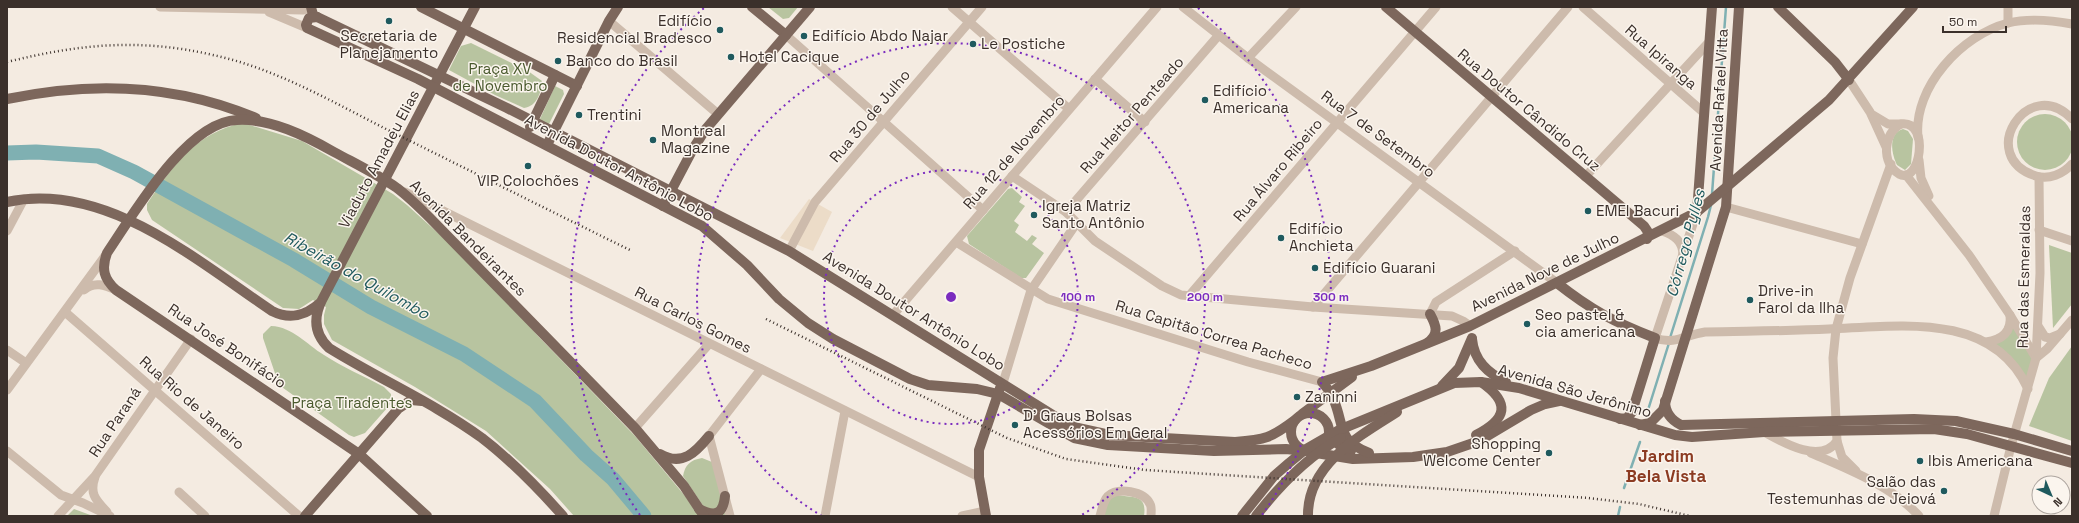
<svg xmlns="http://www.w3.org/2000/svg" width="2079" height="523" font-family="'Space Grotesk',sans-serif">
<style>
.green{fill:#b8c4a0}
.plaza{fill:#ecdcc8}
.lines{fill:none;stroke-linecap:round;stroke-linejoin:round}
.stream{stroke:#7fb0b2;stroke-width:2.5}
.river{stroke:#7fb0b2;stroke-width:15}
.minor{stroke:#cdbbac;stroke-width:9}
.major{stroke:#7d675c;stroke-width:10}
.rail{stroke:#3b302b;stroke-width:2.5;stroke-dasharray:1 3;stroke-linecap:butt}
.ring{fill:none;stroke:#7b2cbf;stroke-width:2;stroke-dasharray:2 4}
.poi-dot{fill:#1f5a5e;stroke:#fbf5ee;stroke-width:1.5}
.labels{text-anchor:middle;stroke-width:3;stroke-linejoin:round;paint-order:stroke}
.poi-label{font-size:15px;fill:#3b302b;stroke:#fbf5ee;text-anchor:start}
.street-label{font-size:15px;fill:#3b302b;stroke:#fbf5ee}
.park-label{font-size:15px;fill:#4a5a2e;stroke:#fbf5ee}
.water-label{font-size:16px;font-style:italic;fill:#1f5a5e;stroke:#fbf5ee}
.quarter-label{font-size:17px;font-weight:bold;fill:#8c3b22;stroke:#fbf5ee}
.centre{fill:#7b2cbf;stroke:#fbf5ee;stroke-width:2}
.ring-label{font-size:12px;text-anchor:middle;font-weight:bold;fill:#7b2cbf;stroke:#fbf5ee;stroke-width:3;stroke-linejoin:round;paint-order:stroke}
</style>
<rect width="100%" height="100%" fill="#f4ebe1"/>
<g class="green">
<polygon points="768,7 798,7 789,18 783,19"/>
<path d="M471,43l57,28 14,10c-1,12 -5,25 -18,27l-29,-13 -46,-25 12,-24z"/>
<polygon points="555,86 563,90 564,94 549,124 540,124 540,119"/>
<circle cx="2045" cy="142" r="28"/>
<path d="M243,123l59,18 91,53 14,11 53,48 41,40 37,43 97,100 50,60 14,20h-125l-24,-27 -64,-58 -71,-44 -83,-47 -8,-16v-9l2,-8 -13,-7 -14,9 -16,-1 -131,-88 -5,-10v-6c25,-37 49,-72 96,-81z"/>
<path d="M1903,129l5,2 5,8 -2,25 -6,6 -8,-5c-5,-10 -10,-31 6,-36z"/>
<polygon points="1012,188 1022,197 1019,202 1025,206 1014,221 1019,225 1015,232 1027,241 1032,235 1037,238 1032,244 1044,253 1026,278 1021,278 969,244 967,236 1008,189"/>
<polygon points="2049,245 2072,253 2072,304 2053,328"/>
<polygon points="2010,316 2035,358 2028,387 1991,342 1998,340"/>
<path d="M271,326c22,1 35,18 53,29 18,12 40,21 60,32l7,7v9l-3,4 -23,26 -11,4 -5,-2 -70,-50 -16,-47v-4z"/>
<polygon points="2072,346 2072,441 2029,426 2049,378"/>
<path d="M702,458l10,4 15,54h-17l-27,-40c2,-11 7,-16 19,-18z"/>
<path d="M1118,495c17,3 29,0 26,21h-41l7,-19z"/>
<polygon points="74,509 93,516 67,516"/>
</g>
<polygon class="plaza" points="809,199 832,212 813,251 780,238"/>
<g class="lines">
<g class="stream">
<polyline points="1712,194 1726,7"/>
<polyline points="1670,338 1708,217 1711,205"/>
<polyline points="1648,410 1669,343"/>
<polyline points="1624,488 1640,442"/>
<polyline points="1618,516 1620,507"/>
</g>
<polyline class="river" points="7,153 36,152 98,156 134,172 294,260 371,307 464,354 535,401 586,455 613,479 644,516"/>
<g class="minor">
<polyline points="160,7 303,10 310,7"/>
<polyline points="952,7 1069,109"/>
<polyline points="1183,7 1248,58 1557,283"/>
<polyline points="1583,7 1703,112"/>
<polyline points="269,12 307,28"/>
<polyline points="609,21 718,114"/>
<polyline points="2008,23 2008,7"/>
<polyline points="786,35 983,210"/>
<polyline points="1248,58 1296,7"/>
<polyline points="1095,79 1145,122"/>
<polyline points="1849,80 1870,112 1886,147"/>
<polyline points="1873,115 1888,124 1901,124"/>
<path d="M2072,119c-44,-46 -97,38 -36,57 13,4 27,-2 36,-12"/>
<path d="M1901,124c30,-4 19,62 -2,50 -18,-11 -16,-41 2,-50z"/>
<path d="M1918,137c-5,-50 44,-102 90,-114 21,-5 43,-3 64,1"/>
<polyline points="1919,160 1921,178 1929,196"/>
<polyline points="1906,175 1969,255 2010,315 2036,358 2047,349 2072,320"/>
<polyline points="1012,176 1066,212 1095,241 1162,286 1181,295 1313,307 1452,316 1463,321 1470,326"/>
<polyline points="1585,177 1709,42"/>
<polyline points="405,192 979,477"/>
<polyline points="1726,207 1862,244"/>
<polyline points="1066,212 1218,36"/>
<path d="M1697,212l-42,126c20,7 30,-3 50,-6 41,-1 83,-1 124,-3 70,-3 164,-18 199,60"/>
<polyline points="2039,230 2072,241"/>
<polyline points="7,231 24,199"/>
<path d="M1662,231c12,4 21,10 21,24"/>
<polyline points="956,242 1048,299 1248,362 1322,382"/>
<polyline points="789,251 815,202 982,7"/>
<path d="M84,290c10,-9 21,-5 32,0"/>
<polyline points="1189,296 1436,7"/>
<polyline points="1313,307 1568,7"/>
<polyline points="65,312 299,516"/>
<polyline points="1430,314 1436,302 1515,251"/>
<polyline points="893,315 1157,7"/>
<polyline points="2038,326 2045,337 2050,338 2060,334"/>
<path d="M1986,342c16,-2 26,-10 24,-27"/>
<polyline points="7,350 26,363"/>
<polyline points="1003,383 1031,290 1076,224"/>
<polyline points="7,390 105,256"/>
<polyline points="635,428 709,344"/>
<path d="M1764,432c18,10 57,33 73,9l-4,-83 3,-29 14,-51 41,-114"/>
<polyline points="1837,441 1842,457 1856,471"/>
<polyline points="7,451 61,495 83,503 110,516"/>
<path d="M1811,453c37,16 81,33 108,63"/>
<path d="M95,477c-6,17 1,23 12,35"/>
<polyline points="179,492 205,516"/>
<polyline points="58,516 95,476 191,339"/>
<polyline points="730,516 709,436 761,369"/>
<polyline points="825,516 845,411"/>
<polyline points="962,516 985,511"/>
<path d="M1100,516c2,-6 3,-15 8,-20 10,-9 36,-5 42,8 2,3 1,8 1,12"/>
<polyline points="1994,516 2011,446 2036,358 2040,273 2039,177"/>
</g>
<g class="major">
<path d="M311,7l2,8 194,93 282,143 275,171 14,6 32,7 125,7c30,-2 36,-4 60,-22"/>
<polyline points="421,7 577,86"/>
<path d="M475,7l-153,293c-9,18 -8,34 7,48 50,31 105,55 153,90 30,23 56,50 81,78"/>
<polyline points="752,7 786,35"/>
<polyline points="1386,7 1644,226 1648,232 1647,239"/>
<polyline points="1778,7 1835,62 1849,80"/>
<polyline points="317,17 309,18 306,25 307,28 418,79 702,226 747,265 779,299 808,323 833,339 910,379 928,385 977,389 998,394 1074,438 1108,445 1214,451 1286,449 1305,451"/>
<path d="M7,99c85,-18 169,-15 249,19"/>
<polyline points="530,127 555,75"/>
<polyline points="547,145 609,21 618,7"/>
<path d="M7,202c98,-21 189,58 265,109 18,9 33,5 48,-8"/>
<polyline points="663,206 693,149 705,130 810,7"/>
<polyline points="1697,212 1712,7"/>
<path d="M1557,283c34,27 57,39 98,55l-23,74 -5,6 -7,1"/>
<path d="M1472,339c2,22 16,34 34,43"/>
<path d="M1427,343c13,-9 9,-18 3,-29"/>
<polyline points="1442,386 1459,368 1472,338"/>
<path d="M1665,401c0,12 6,19 16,24l233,-6 42,2 58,13 58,17"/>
<circle cx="1310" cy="432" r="19"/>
<polyline points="1302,414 1352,377"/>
<polyline points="1640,425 1650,423 1663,410 1726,207 1739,7"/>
<polyline points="1330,433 1338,444 1351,451"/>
<path d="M1476,435c31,-16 35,-32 5,-53"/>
<polyline points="1310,452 1353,459 1413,457 1447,452 1479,441 1531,410 1545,404 1559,401"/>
<path d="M1369,453c-33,-13 -24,-28 -36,-55 -2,-6 -7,-11 -11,-16l49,-16 99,-40 227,-114 132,-112 84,-93"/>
<path d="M660,454c22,13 36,-2 49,-18"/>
<path d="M699,509c16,8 24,6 26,-13"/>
<polyline points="305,516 398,409 411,400 422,401"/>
<path d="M427,516l-68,-62 -243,-164c-12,-11 -15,-21 -9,-37 26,-38 79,-131 130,-133 33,-2 69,16 97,32 20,11 43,22 63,36 12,9 22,19 33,30l205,210 49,58 20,30"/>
<polyline points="986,516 979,477 979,450 1000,388"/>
<polyline points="1242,516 1274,476 1289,463 1306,449 1339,430 1454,383 1481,382 1519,388 1675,435 1692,437 1764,432 1934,429 1967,434 2072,463"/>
<path d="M1256,516c24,-31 51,-59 85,-78"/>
<path d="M1308,516c-1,-51 51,-80 89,-104"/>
</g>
<g class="rail">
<path d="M7,62c73,-18 132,-24 206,-7 61,13 118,46 173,74 81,40 162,81 244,121"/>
<polyline points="766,319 1007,438 1066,459 1145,470 1588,498 1639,504 1690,516"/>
</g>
</g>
<g class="ring">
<circle cx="951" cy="297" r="127"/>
<path d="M822 516A254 254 0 1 1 1080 516"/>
<path d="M640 515A380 380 0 0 1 704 8M1198 8A380 380 0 0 1 1262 515"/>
</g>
<g class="poi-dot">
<circle cx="389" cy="21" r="4"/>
<circle cx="720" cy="30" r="4"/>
<circle cx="804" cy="36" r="4"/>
<circle cx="973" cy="44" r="4"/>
<circle cx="731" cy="57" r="4"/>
<circle cx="558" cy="61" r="4"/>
<circle cx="1205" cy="100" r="4"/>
<circle cx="579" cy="115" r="4"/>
<circle cx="653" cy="140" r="4"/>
<circle cx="528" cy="166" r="4"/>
<circle cx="1588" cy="211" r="4"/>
<circle cx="1034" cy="215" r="4"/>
<circle cx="1281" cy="238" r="4"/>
<circle cx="1315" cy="268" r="4"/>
<circle cx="1750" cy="300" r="4"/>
<circle cx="1527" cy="324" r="4"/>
<circle cx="1297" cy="397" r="4"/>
<circle cx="1015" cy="425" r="4"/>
<circle cx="1549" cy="453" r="4"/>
<circle cx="1920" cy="461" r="4"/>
<circle cx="1944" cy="491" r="4"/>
</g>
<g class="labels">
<g class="poi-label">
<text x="712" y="26" text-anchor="end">Edifício<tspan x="712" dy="17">Residencial Bradesco</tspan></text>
<text x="389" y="41" text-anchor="middle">Secretaria de<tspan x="389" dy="17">Planejamento</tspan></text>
<text x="812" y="41">Edifício Abdo Najar</text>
<text x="981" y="49">Le Postiche</text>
<text x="739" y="62">Hotel Cacique</text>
<text x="566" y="66">Banco do Brasil</text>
<text x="1213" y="96">Edifício<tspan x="1213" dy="17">Americana</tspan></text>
<text x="587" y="120">Trentini</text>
<text x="661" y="136">Montreal<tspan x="661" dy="17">Magazine</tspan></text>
<text x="528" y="186" text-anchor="middle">VIP Colochões</text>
<text x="1042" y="211">Igreja Matriz<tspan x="1042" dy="17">Santo Antônio</tspan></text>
<text x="1596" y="216">EMEI Bacuri</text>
<text x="1289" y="234">Edifício<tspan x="1289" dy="17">Anchieta</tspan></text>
<text x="1323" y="273">Edifício Guarani</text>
<text x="1758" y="296">Drive-in<tspan x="1758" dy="17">Farol da Ilha</tspan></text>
<text x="1535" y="320">Seo pastel &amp;<tspan x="1535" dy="17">cia americana</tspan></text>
<text x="1305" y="402">Zaninni</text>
<text x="1023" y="421">D' Graus Bolsas<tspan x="1023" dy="17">Acessórios Em Geral</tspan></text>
<text x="1541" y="449" text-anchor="end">Shopping<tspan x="1541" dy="17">Welcome Center</tspan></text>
<text x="1928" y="466">Ibis Americana</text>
<text x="1936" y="487" text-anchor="end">Salão das<tspan x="1936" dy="17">Testemunhas de Jeiová</tspan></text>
</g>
<g class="street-label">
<text transform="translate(1661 57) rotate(41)" y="5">Rua Ipiranga</text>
<text transform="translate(1719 100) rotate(-87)" y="5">Avenida Rafael Vitta</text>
<text transform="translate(1529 110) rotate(40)" y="5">Rua Doutor Cândido Cruz</text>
<text transform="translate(1132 115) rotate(-49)" y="5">Rua Heitor Penteado</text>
<text transform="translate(870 116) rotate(-50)" y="5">Rua 30 de Julho</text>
<text transform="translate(1378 134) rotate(36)" y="5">Rua 7 de Setembro</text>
<text transform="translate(1014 152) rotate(-49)" y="5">Rua 12 de Novembro</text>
<text transform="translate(379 159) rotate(-62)" y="5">Viaduto Amadeu Elias</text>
<text transform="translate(619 168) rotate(28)" y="5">Avenida Doutor Antônio Lobo</text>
<text transform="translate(1278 170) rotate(-50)" y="5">Rua Álvaro Ribeiro</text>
<text transform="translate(468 238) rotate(45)" y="5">Avenida Bandeirantes</text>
<text transform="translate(1545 272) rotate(-26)" y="5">Avenida Nove de Julho</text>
<text transform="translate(2024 277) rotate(-89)" y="5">Rua das Esmeraldas</text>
<text transform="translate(914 311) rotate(32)" y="5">Avenida Doutor Antônio Lobo</text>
<text transform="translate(693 320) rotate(27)" y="5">Rua Carlos Gomes</text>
<text transform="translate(1214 335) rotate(17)" y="5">Rua Capitão Correa Pacheco</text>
<text transform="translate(227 346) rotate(34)" y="5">Rua José Bonifácio</text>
<text transform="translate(1575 391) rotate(16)" y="5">Avenida São Jerônimo</text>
<text transform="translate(192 403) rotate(41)" y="5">Rua Rio de Janeiro</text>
<text transform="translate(115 422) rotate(-56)" y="5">Rua Paraná</text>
</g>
<g class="park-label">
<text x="500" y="74">Praça XV<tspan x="500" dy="17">de Novembro</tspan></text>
<text x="352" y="408">Praça Tiradentes</text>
</g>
<g class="water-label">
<text transform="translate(1685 243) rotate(-75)" y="6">Córrego Pylles</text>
<text transform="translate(357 275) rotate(29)" y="6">Ribeirão do Quilombo</text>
</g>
<g class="quarter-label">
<text x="1666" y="462">Jardim<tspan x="1666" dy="20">Bela Vista</tspan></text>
</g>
</g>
<circle cx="951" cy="297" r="6" class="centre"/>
<g class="ring-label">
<text x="1078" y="301">100 m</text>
<text x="1205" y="301">200 m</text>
<text x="1331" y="301">300 m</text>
</g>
<rect width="2079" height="523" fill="none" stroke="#3b302b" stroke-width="16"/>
<g transform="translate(2051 495) rotate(136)"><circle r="19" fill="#fbf5ee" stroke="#aea6a0"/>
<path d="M0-3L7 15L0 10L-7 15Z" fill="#1f5a5e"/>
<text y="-6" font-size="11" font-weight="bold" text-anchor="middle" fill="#3b302b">N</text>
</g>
<path d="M1943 26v6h63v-6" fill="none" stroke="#3b302b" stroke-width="2"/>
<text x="1949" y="26" font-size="12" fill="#3b302b" stroke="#fbf5ee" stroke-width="3" paint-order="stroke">50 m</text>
</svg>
